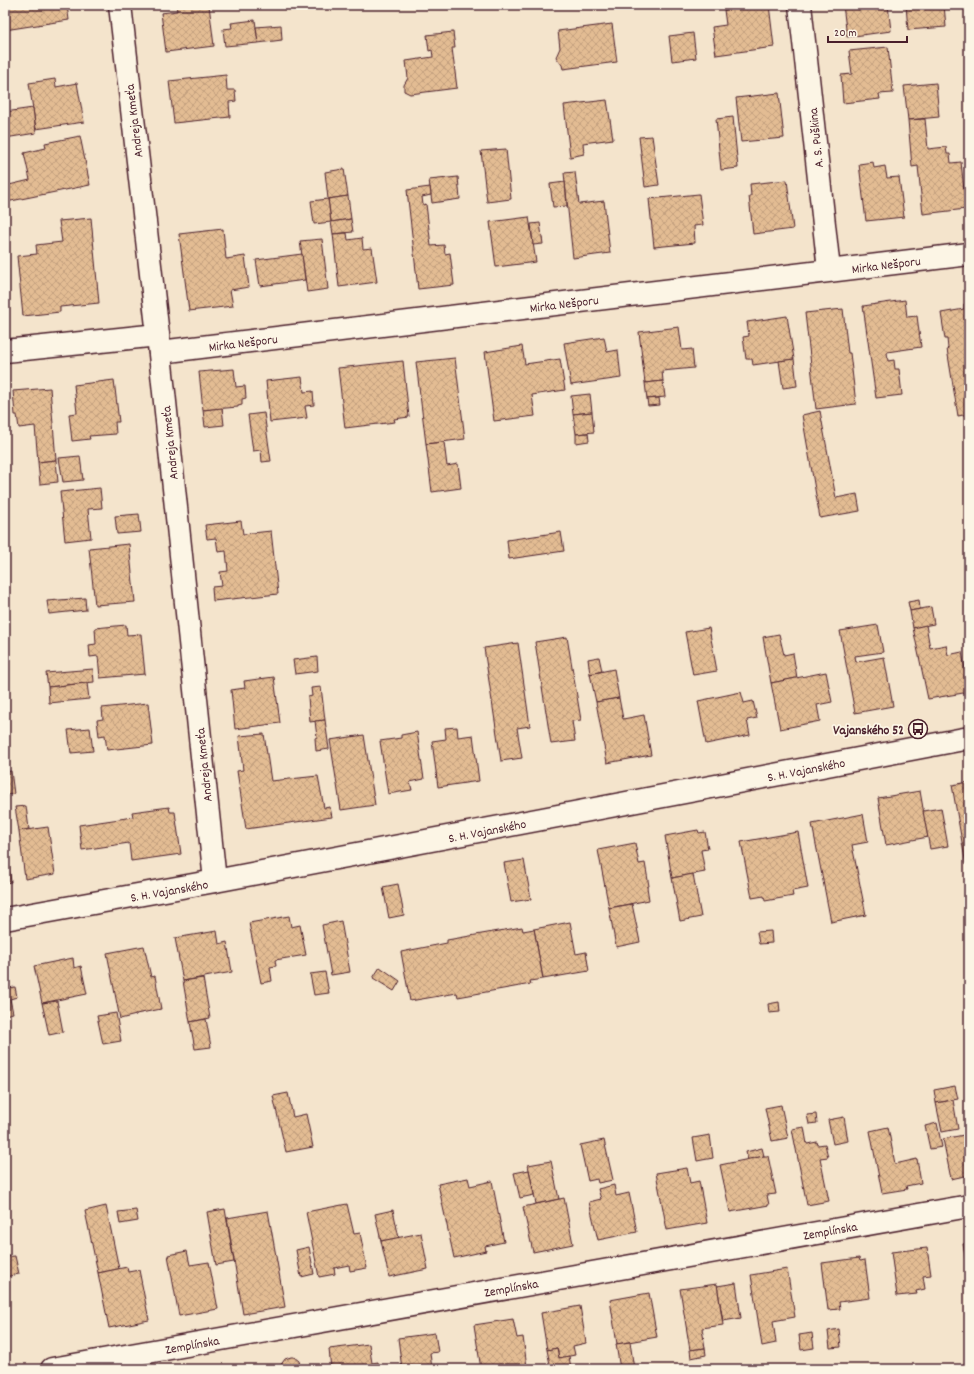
<svg xmlns="http://www.w3.org/2000/svg" width="974" height="1374" font-family="Dekko,sans-serif">
<style>
.building{fill:url(#building-cross-hatch);stroke:#4a1f2b}
.lines{fill:none;stroke-linecap:round;stroke-linejoin:round}
.minor-casing{stroke:#4a1f2b;stroke-width:25}
.minor{stroke:#fcf5e5;stroke-width:22}
.labels{text-anchor:middle;stroke-width:3.5;stroke-linejoin:round;paint-order:stroke}
.street-label{font-size:13px;fill:#4a1f2b;stroke:#fcf5e5}
.poi-label{font-size:13px;font-weight:bold;fill:#4a1f2b;stroke:#fcf5e5;text-anchor:end}
</style>
<defs>
<pattern id="building-cross-hatch" width="8" height="8" patternUnits="userSpaceOnUse"><rect width="8" height="8" fill="#e3bc93"/><path d="M0 0l8 8M0 8l8-8" fill="none" stroke="#c4a17f"/></pattern>
</defs>
<rect width="100%" height="100%" fill="#f4e4cc"/>
<filter id="ink" filterUnits="userSpaceOnUse"><feTurbulence type="fractalNoise" baseFrequency=".025" numOctaves="2"/><feDisplacementMap in="SourceGraphic" scale="8" xChannelSelector="R" yChannelSelector="G"/><feConvolveMatrix kernelMatrix="1 2 1 2 8 2 1 2 1" color-interpolation-filters="sRGB"/></filter>
<g filter="url(#ink)">
<g class="building">
<polygon points="5,5 67,5 69,20 5,30"/>
<polygon points="176,5 209,5 214,46 166,52 161,13 177,11"/>
<polygon points="762,5 769,5 774,47 716,55 712,27 726,25 724,10"/>
<polygon points="843,5 888,5 891,31 847,37"/>
<polygon points="906,5 944,5 946,27 908,30"/>
<polygon points="255,20 258,43 225,46 223,29 232,28 231,23"/>
<polygon points="612,24 617,62 563,69 562,65 556,57 560,48 558,31"/>
<polygon points="281,25 282,40 258,43 256,27"/>
<polygon points="453,32 455,48 452,48 457,88 410,94 404,91 404,85 408,78 406,61 433,57 432,50 429,51 427,35"/>
<polygon points="693,33 696,58 672,61 669,36"/>
<polygon points="888,47 893,93 879,94 880,99 843,103 841,75 852,74 849,51"/>
<polygon points="226,75 227,90 235,90 236,101 229,102 230,117 174,123 169,81"/>
<polygon points="55,79 56,87 77,83 84,122 36,129 29,83"/>
<polygon points="936,83 939,117 908,120 904,86"/>
<polygon points="779,93 784,138 741,142 736,98"/>
<polygon points="607,100 613,139 583,143 584,154 570,157 564,105"/>
<polygon points="33,108 36,133 5,138 5,112"/>
<polygon points="733,117 738,168 721,170 716,119"/>
<polygon points="925,119 928,149 946,147 947,154 950,154 951,163 961,162 966,209 923,214 918,166 912,167 908,120"/>
<polygon points="80,136 90,185 6,202 5,186 30,180 24,153 46,148 45,143"/>
<polygon points="652,136 659,185 645,187 639,137"/>
<polygon points="506,149 511,199 487,202 481,151"/>
<polygon points="873,162 874,168 885,166 887,178 899,177 904,217 866,221 859,164"/>
<polygon points="344,169 348,196 328,199 325,172"/>
<polygon points="575,172 579,204 604,201 610,253 573,258 564,173"/>
<polygon points="458,177 460,199 432,203 429,180"/>
<polygon points="787,180 793,229 753,234 749,196 751,196 750,184"/>
<polygon points="565,182 567,206 553,207 550,184"/>
<polygon points="430,187 431,195 422,197 423,205 426,204 431,246 444,245 445,254 450,253 454,285 418,289 407,190"/>
<polygon points="699,194 703,225 694,226 695,243 654,247 649,199"/>
<polygon points="348,196 351,219 331,222 328,199"/>
<polygon points="328,199 331,222 314,224 311,201"/>
<polygon points="529,217 536,262 496,267 490,222"/>
<polygon points="91,218 99,303 60,307 60,312 23,316 17,256 37,254 36,245 62,242 59,221"/>
<polygon points="351,219 353,232 333,234 331,222"/>
<polygon points="540,223 543,244 533,245 531,224"/>
<polygon points="223,229 226,259 245,256 249,287 230,290 233,306 189,311 179,234"/>
<polygon points="347,233 348,240 362,238 363,249 372,248 377,282 339,287 333,234"/>
<polygon points="322,239 328,289 307,292 300,241"/>
<polygon points="302,254 305,280 260,286 256,260"/>
<polygon points="905,300 907,317 917,316 921,347 887,352 888,361 894,360 895,369 899,369 902,395 876,398 863,306"/>
<polygon points="964,304 969,306 969,397 968,398 969,414 958,416 947,349 948,348 947,339 945,339 941,313 964,309"/>
<polygon points="843,309 848,353 850,353 856,404 816,409 805,313"/>
<polygon points="787,316 794,359 753,365 752,359 746,359 743,337 749,336 747,322"/>
<polygon points="679,327 682,350 692,349 694,368 662,371 663,381 645,383 639,332"/>
<polygon points="604,337 607,352 618,350 621,378 571,385 564,343"/>
<polygon points="522,346 525,364 560,359 565,390 532,395 535,416 494,421 485,352"/>
<polygon points="455,358 465,439 426,444 416,362"/>
<polygon points="794,359 797,386 783,388 779,361"/>
<polygon points="403,361 409,417 394,419 395,422 345,428 338,368"/>
<polygon points="234,369 236,387 245,386 246,398 242,399 242,405 238,406 238,407 203,410 199,372"/>
<polygon points="302,377 304,392 313,391 314,405 305,406 307,418 270,422 266,381"/>
<polygon points="114,380 119,422 115,422 116,434 89,436 90,439 72,441 69,414 77,413 74,385"/>
<polygon points="663,381 665,397 647,399 645,383"/>
<polygon points="50,388 56,460 38,462 35,426 19,428 17,415 15,415 13,391"/>
<polygon points="590,394 592,412 573,414 571,396"/>
<polygon points="659,398 660,405 648,406 647,399"/>
<polygon points="222,408 224,425 205,427 203,410"/>
<polygon points="820,411 836,498 857,494 860,511 820,518 802,415"/>
<polygon points="592,412 594,432 576,434 573,414"/>
<polygon points="264,413 271,461 262,462 261,450 253,451 248,415"/>
<polygon points="588,433 589,441 576,443 576,434"/>
<polygon points="444,442 447,466 458,464 461,488 432,492 426,444"/>
<polygon points="80,456 83,480 63,482 59,458"/>
<polygon points="56,460 58,482 40,484 38,462"/>
<polygon points="100,488 102,508 88,509 91,538 65,541 60,492"/>
<polygon points="139,514 141,532 117,534 115,516"/>
<polygon points="241,521 243,534 271,531 278,594 213,601 212,587 222,586 220,572 228,571 226,551 218,552 216,538 207,539 205,525"/>
<polygon points="561,532 564,551 509,559 507,540"/>
<polygon points="129,544 135,602 95,605 89,548"/>
<polygon points="85,598 86,610 49,614 47,601"/>
<polygon points="919,600 920,609 910,611 908,602"/>
<polygon points="931,607 934,624 913,628 910,611"/>
<polygon points="126,625 127,635 141,634 145,674 100,678 98,656 90,657 89,645 96,644 95,628"/>
<polygon points="878,625 883,652 855,656 856,662 884,657 893,706 855,713 840,631"/>
<polygon points="926,625 930,648 946,645 948,655 962,652 969,692 928,699 913,628"/>
<polygon points="709,628 717,671 693,675 685,632"/>
<polygon points="779,634 784,655 793,653 797,678 771,683 763,637"/>
<polygon points="567,637 581,720 572,721 575,741 551,744 535,642"/>
<polygon points="518,643 530,726 517,728 522,758 501,761 484,648"/>
<polygon points="317,657 318,671 295,674 293,660"/>
<polygon points="599,657 602,671 590,674 588,659"/>
<polygon points="93,669 94,682 48,687 46,673"/>
<polygon points="614,669 619,698 596,702 590,674"/>
<polygon points="826,672 832,702 817,705 820,721 780,729 771,683"/>
<polygon points="274,677 280,723 235,729 231,690 245,688 244,681"/>
<polygon points="87,683 89,699 49,703 48,687"/>
<polygon points="321,687 325,720 310,722 308,697 312,696 311,688"/>
<polygon points="741,692 744,703 753,701 757,718 747,720 750,735 706,744 698,701"/>
<polygon points="619,698 623,719 644,715 651,755 607,763 596,702"/>
<polygon points="148,703 153,745 107,750 105,735 99,736 97,720 103,719 102,708"/>
<polygon points="325,720 329,749 316,751 315,738 317,737 315,721"/>
<polygon points="457,727 458,737 473,735 479,781 438,787 432,741 446,739 445,728"/>
<polygon points="90,728 93,751 71,753 68,730"/>
<polygon points="417,732 424,779 410,782 412,790 388,794 380,741 401,738 401,735"/>
<polygon points="264,734 271,781 318,776 324,808 330,807 332,817 246,829 237,771 243,770 239,736"/>
<polygon points="364,735 375,805 341,810 330,740"/>
<polygon points="11,771 14,794 5,795 5,772"/>
<polygon points="969,782 969,864 966,865 952,785"/>
<polygon points="920,791 928,837 886,845 878,798"/>
<polygon points="26,806 29,829 19,831 15,807"/>
<polygon points="169,807 170,812 175,812 181,854 131,861 129,843 82,850 79,825 133,817 132,812"/>
<polygon points="941,808 948,846 930,849 923,811"/>
<polygon points="863,814 868,842 852,845 866,915 831,922 812,824"/>
<polygon points="48,827 55,874 25,879 19,831"/>
<polygon points="698,830 699,833 705,832 708,849 701,850 705,872 672,878 665,836"/>
<polygon points="798,832 808,888 792,891 793,896 765,901 764,896 752,898 741,842"/>
<polygon points="5,837 11,882 5,883"/>
<polygon points="635,843 639,864 645,863 649,886 647,887 649,900 609,908 598,850"/>
<polygon points="524,860 531,899 511,902 504,863"/>
<polygon points="693,874 701,917 680,921 672,878"/>
<polygon points="398,884 404,915 389,918 383,887"/>
<polygon points="632,904 640,942 616,947 609,908"/>
<polygon points="289,916 291,927 300,925 306,955 275,960 276,966 270,967 272,981 261,983 249,923"/>
<polygon points="341,921 350,972 331,975 322,925"/>
<polygon points="570,922 576,954 586,952 589,971 543,979 534,929"/>
<polygon points="522,927 523,931 534,929 543,979 530,981 531,984 458,997 457,993 410,1001 401,952 447,943 447,940"/>
<polygon points="217,931 219,944 227,942 232,972 183,981 175,938"/>
<polygon points="771,931 772,943 759,944 757,932"/>
<polygon points="144,946 151,977 155,976 161,1009 136,1014 136,1015 120,1019 107,953"/>
<polygon points="73,958 74,968 81,966 87,994 42,1003 34,966"/>
<polygon points="380,967 400,981 394,991 373,978"/>
<polygon points="5,972 8,988 15,987 17,997 10,999 13,1013 5,1015"/>
<polygon points="325,972 329,993 314,995 310,974"/>
<polygon points="203,978 210,1018 190,1022 183,981"/>
<polygon points="57,1001 63,1032 49,1035 42,1003"/>
<polygon points="779,1002 780,1012 769,1013 768,1004"/>
<polygon points="116,1013 121,1041 103,1044 97,1016"/>
<polygon points="206,1019 211,1047 195,1049 190,1022"/>
<polygon points="955,1086 958,1099 936,1103 934,1090"/>
<polygon points="288,1093 293,1117 306,1114 313,1147 286,1152 273,1096"/>
<polygon points="953,1100 958,1129 942,1132 936,1103"/>
<polygon points="781,1105 788,1138 772,1141 765,1108"/>
<polygon points="816,1114 817,1123 809,1124 807,1115"/>
<polygon points="844,1117 848,1141 833,1144 828,1120"/>
<polygon points="937,1123 942,1147 930,1149 925,1126"/>
<polygon points="804,1127 807,1144 817,1142 818,1145 825,1144 828,1157 820,1158 829,1201 807,1205 792,1129"/>
<polygon points="888,1127 895,1164 917,1159 921,1183 906,1186 907,1189 882,1193 870,1131"/>
<polygon points="969,1134 969,1175 951,1179 943,1139"/>
<polygon points="710,1135 713,1158 697,1161 693,1138"/>
<polygon points="604,1140 613,1180 598,1183 597,1179 588,1181 580,1145"/>
<polygon points="762,1148 764,1156 748,1160 746,1152"/>
<polygon points="764,1156 768,1156 776,1194 767,1195 769,1205 730,1212 720,1165"/>
<polygon points="551,1161 559,1199 536,1204 528,1165"/>
<polygon points="687,1168 690,1183 699,1181 707,1223 667,1230 656,1173"/>
<polygon points="529,1170 534,1195 520,1198 514,1173"/>
<polygon points="468,1178 470,1186 492,1181 504,1242 485,1246 486,1251 454,1258 438,1184"/>
<polygon points="614,1185 616,1196 629,1193 637,1232 598,1240 589,1202 601,1199 598,1189"/>
<polygon points="564,1198 573,1244 533,1252 523,1207"/>
<polygon points="347,1204 354,1234 360,1233 367,1268 350,1271 349,1265 334,1268 335,1274 319,1277 306,1212"/>
<polygon points="106,1206 119,1269 98,1273 85,1211"/>
<polygon points="225,1209 234,1262 216,1265 207,1212"/>
<polygon points="136,1210 138,1221 120,1224 118,1212"/>
<polygon points="393,1210 399,1238 381,1241 375,1214"/>
<polygon points="268,1211 285,1307 243,1314 227,1218"/>
<polygon points="421,1233 428,1269 389,1277 381,1241"/>
<polygon points="969,1243 969,1280 963,1244"/>
<polygon points="309,1247 314,1274 301,1277 296,1250"/>
<polygon points="927,1248 931,1275 923,1276 925,1289 916,1291 917,1294 897,1296 891,1252"/>
<polygon points="187,1251 190,1265 209,1262 218,1309 179,1316 168,1255"/>
<polygon points="15,1256 19,1274 5,1277 5,1257"/>
<polygon points="859,1258 860,1261 865,1260 870,1298 839,1302 840,1309 828,1310 822,1263"/>
<polygon points="127,1267 128,1272 139,1270 149,1320 109,1328 98,1273"/>
<polygon points="787,1269 795,1317 773,1321 776,1343 762,1346 751,1275"/>
<polygon points="736,1283 741,1318 723,1321 717,1286"/>
<polygon points="717,1284 723,1325 702,1328 705,1348 690,1350 680,1289"/>
<polygon points="649,1293 657,1337 617,1344 610,1300"/>
<polygon points="580,1306 586,1343 573,1346 575,1355 559,1358 557,1348 547,1350 541,1313"/>
<polygon points="513,1319 517,1338 523,1337 527,1367 515,1369 481,1369 474,1325"/>
<polygon points="839,1329 841,1347 830,1348 828,1331"/>
<polygon points="435,1333 438,1352 430,1353 432,1369 402,1369 398,1338"/>
<polygon points="812,1333 814,1348 801,1350 799,1335"/>
<polygon points="630,1342 634,1369 620,1369 616,1344"/>
<polygon points="369,1344 372,1363 378,1362 379,1369 331,1369 329,1349"/>
<polygon points="557,1348 559,1358 569,1356 571,1369 551,1369 547,1350"/>
<polygon points="705,1348 706,1355 691,1358 690,1350"/>
<polygon points="291,1357 294,1357 299,1361 301,1369 260,1369 280,1366 285,1359"/>
</g>
<g class="lines">
<g class="minor-casing">
<g id="minor">
<polyline points="120,5 158,335 215,881"/>
<polyline points="800,5 829,270"/>
<polyline points="5,351 158,335"/>
<polyline points="160,352 969,254"/>
<polyline points="5,919 215,881 969,738"/>
<polyline points="52,1369 969,1206"/>
</g>
</g>
<use href="#minor" class="minor"/>
</g>
</g>
<defs>
<g id="bus-ring" transform="scale(1)"><circle r="9.5" fill="#fcf5e5" stroke="#4a1f2b" stroke-width="1.5"/><path d="M-5-6H5V4H4V6H2V4H-2V6H-4V4H-5ZM-3.5-4V0h7V-4ZM-3.5 1.2v1.5H-2V1.2ZM2 1.2v1.5H3.5V1.2Z" fill="#4a1f2b"/></g>
</defs>
<g fill-rule="evenodd">
<use href="#bus-ring" x="918" y="729"/>
</g>
<g class="labels">
<g class="street-label">
<text transform="translate(133 121) rotate(-97)" y="5">Andreja Kmeťa</text>
<text transform="translate(815 138) rotate(-96)" y="5">A. S. Puškina</text>
<text transform="translate(886 264) rotate(-7)" y="5">Mirka Nešporu</text>
<text transform="translate(564 303) rotate(-7)" y="5">Mirka Nešporu</text>
<text transform="translate(243 342) rotate(-7)" y="5">Mirka Nešporu</text>
<text transform="translate(169 443) rotate(-96)" y="5">Andreja Kmeťa</text>
<text transform="translate(203 765) rotate(-96)" y="5">Andreja Kmeťa</text>
<text transform="translate(806 769) rotate(-11)" y="5">S. H. Vajanského</text>
<text transform="translate(487 830) rotate(-11)" y="5">S. H. Vajanského</text>
<text transform="translate(169 890) rotate(-10)" y="5">S. H. Vajanského</text>
<text transform="translate(830 1230) rotate(-10)" y="5">Zemplínska</text>
<text transform="translate(511 1287) rotate(-10)" y="5">Zemplínska</text>
<text transform="translate(192 1344) rotate(-10)" y="5">Zemplínska</text>
</g>
<g class="poi-label">
<text x="904" y="734">Vajanského 52</text>
</g>
</g>
<rect width="974" height="1374" fill="none" stroke="#fcf5e5" stroke-width="20"/>
<rect x="10" y="10" width="954" height="1354" fill="none" stroke="#4a1f2b" stroke-width="1.5" filter="url(#ink)"/>
<path d="M828 36v6h79v-6" fill="none" stroke="#4a1f2b" stroke-width="2"/>
<text x="834" y="36" font-size="12" fill="#4a1f2b" stroke="#fcf5e5" stroke-width="3" paint-order="stroke">20 m</text>
</svg>
